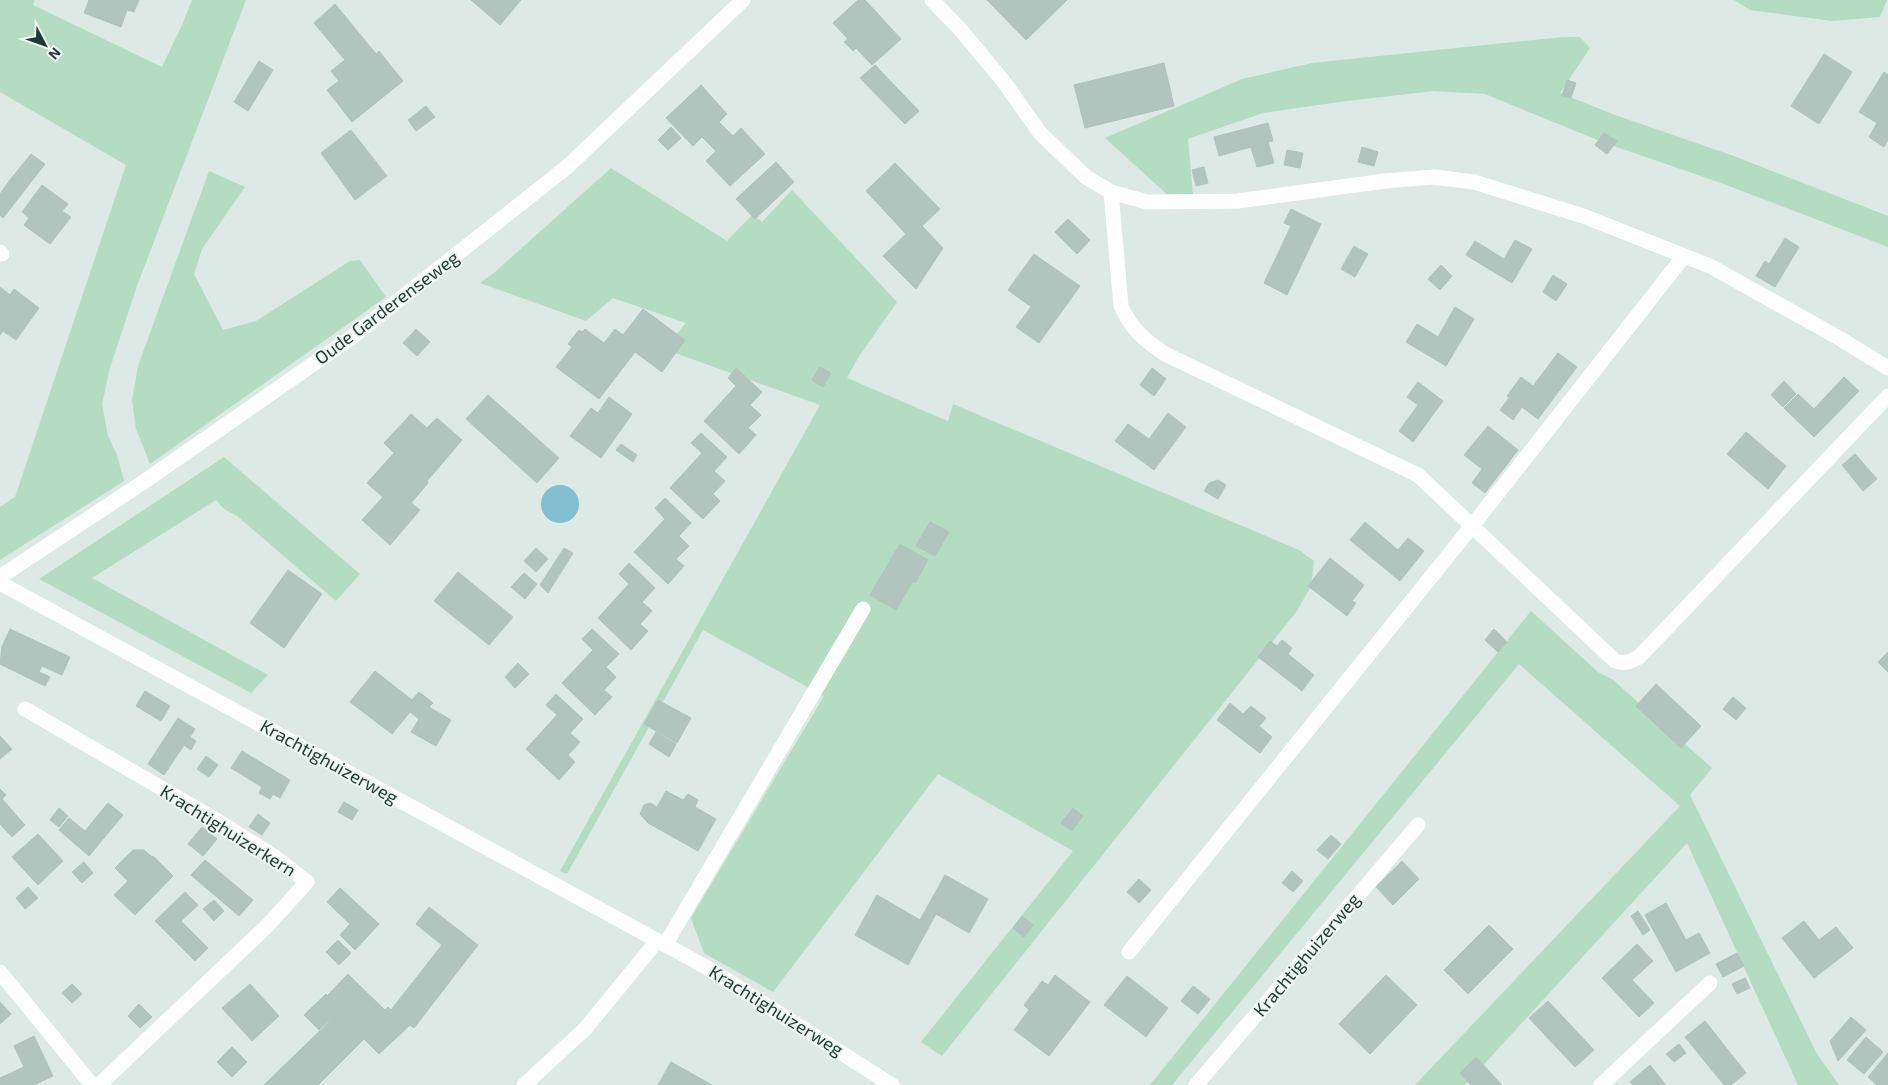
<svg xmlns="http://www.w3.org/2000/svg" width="1888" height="1085" font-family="'Exo 2',sans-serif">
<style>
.green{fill:#b4dcc2}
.water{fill:#82bfd1}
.building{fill:#b2c4be;stroke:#afc3bc}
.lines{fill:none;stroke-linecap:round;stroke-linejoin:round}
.minor{stroke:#fff;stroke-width:15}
.labels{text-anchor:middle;stroke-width:4;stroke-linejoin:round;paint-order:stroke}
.street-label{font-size:18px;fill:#1e3933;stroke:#edf6f2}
</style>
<rect width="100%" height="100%" fill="#dce9e5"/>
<g class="green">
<polygon points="0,0 35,0 33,5 162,67 182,25 192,0 246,0 137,286 110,368 102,404 108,436 117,455 124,481 0,560 0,507 15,497 126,165 0,92"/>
<polygon points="1734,0 1887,0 1880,17 1832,21 1750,10"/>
<polygon points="1563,37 1580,37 1590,48 1560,93 1615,115 1731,155 1888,216 1888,247 1721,183 1605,143 1485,94 1433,91 1339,102 1263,113 1188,139 1193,194 1170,197 1105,138 1242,79 1312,63"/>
<polygon points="611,168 727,241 753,214 762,222 792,190 897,302 858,358 847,378 948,421 953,404 1299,550 1314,561 1311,586 1297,611 942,1056 921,1042 1073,851 938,774 773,992 704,953 691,918 824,696 703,630 567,874 560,871 820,405 664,349 686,323 613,298 586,321 480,283 495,272"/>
<polygon points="209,171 245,187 202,249 194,274 223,330 256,321 350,261 360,260 386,297 150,464 136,429 132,400 138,366"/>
<polygon points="224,457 360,574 336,601 237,516 224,509 216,500 92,578 268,675 251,693 39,579"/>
<polygon points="1531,611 1598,672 1612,679 1712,768 1690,795 1817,1054 1839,1085 1798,1085 1687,843 1465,1085 1415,1085 1680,806 1519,664 1172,1085 1150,1085"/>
</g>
<circle class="water" cx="560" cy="504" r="19"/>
<g class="building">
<polygon points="89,0 139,0 134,12 127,10 121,27 84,13"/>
<polygon points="471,0 521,0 500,25"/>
<polygon points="858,0 865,0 901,39 872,65 856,48 853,51 844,42 848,39 833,23"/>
<polygon points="987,0 1067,0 1026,40"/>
<polygon points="335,4 376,54 379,51 403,81 352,122 327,90 339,81 331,71 345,60 314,23"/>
<polygon points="1824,54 1852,72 1819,124 1791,106"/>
<polygon points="259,61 273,70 248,111 234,102"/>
<polygon points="1164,63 1174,106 1085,128 1074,85"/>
<polygon points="875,65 919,111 905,124 860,78"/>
<polygon points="1884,72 1888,75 1888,140 1884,147 1869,137 1877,123 1859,112"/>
<polygon points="1567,80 1576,83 1571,98 1562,96"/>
<polygon points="701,85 727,114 719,122 733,136 741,128 765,154 730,186 706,161 716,151 702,137 693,146 666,118"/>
<polygon points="426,106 435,117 416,131 408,120"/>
<polygon points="1268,123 1273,141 1268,142 1274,163 1257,167 1251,147 1219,156 1214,137"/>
<polygon points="671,127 681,138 668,150 658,140"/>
<polygon points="351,130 387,176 355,200 321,153"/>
<polygon points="1604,133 1617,141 1607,154 1595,145"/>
<polygon points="1362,147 1378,152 1374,166 1358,162"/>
<polygon points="1287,150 1303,153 1300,168 1284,165"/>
<polygon points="31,154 45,164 24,191 10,180"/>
<polygon points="776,162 794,182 755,219 736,199"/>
<polygon points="895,163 940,209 922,226 943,248 916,289 883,256 906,234 866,191"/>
<polygon points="1204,167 1208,183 1196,186 1192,170"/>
<polygon points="10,180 24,191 3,218 0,215 0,194"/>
<polygon points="42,185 68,204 62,211 71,217 50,244 24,225 29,218 22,212"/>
<polygon points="1291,209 1321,224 1287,295 1264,283 1291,226 1284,223"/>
<polygon points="1068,219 1090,240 1077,254 1055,232"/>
<polygon points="1785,238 1799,247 1775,287 1756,276 1765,261 1769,264"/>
<polygon points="1515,240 1532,249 1512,283 1466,255 1475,241 1504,259"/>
<polygon points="1354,246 1368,254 1355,277 1341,269"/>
<polygon points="1034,254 1061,273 1034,309 1008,290"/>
<polygon points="1441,265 1452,276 1440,290 1428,279"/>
<polygon points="1061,273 1080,286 1039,343 1016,327 1031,307 1034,309"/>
<polygon points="1553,275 1567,284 1556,301 1543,292"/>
<polygon points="0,287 10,295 14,289 39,308 16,340 3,331 0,335"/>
<polygon points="1455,307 1474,319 1446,366 1406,342 1417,324 1438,337"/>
<polygon points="643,309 685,340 662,372 635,352 599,399 556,367 572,347 568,344 579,330 582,332 585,329 604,343 615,329 623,335"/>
<polygon points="416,329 430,342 417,356 403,343"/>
<polygon points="1558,353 1577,367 1538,419 1507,396 1521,377 1533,386"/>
<polygon points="820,367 831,373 823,387 812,380"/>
<polygon points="736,368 762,392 750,405 761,415 748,428 756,435 739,454 704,421 736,386 728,378"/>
<polygon points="1152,368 1166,379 1154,396 1140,385"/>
<polygon points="1844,377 1859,391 1814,437 1784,408 1798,394 1814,409"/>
<polygon points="1784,381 1796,394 1783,407 1771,395"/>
<polygon points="1418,382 1443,401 1413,442 1399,431 1418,405 1407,397"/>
<polygon points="488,395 559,458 537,483 466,419"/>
<polygon points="609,397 632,414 601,458 570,436 591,408 598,413"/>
<polygon points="1509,398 1522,407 1513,420 1500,410"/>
<polygon points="1168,413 1186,427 1154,470 1115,441 1128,424 1149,439"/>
<polygon points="411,414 427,428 437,418 462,440 427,481 428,483 384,443"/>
<polygon points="1488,426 1518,450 1485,493 1472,483 1482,469 1464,455"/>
<polygon points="1746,432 1786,466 1768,489 1727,454"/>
<polygon points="701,433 727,457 714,471 725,481 713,494 720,501 703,519 670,488 702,453 691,443"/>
<polygon points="384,443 428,483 411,503 420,510 390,545 362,520 383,497 367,483 394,453"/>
<polygon points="621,444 637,455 633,462 616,450"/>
<polygon points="1855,454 1877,479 1863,491 1842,465"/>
<polygon points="1218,480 1226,485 1218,499 1204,491 1209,483"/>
<polygon points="665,498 691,523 679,536 689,546 676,559 684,566 668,584 634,552 665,519 655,508"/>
<polygon points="930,522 949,532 935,556 916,546"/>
<polygon points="1365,522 1398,550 1408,538 1424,551 1400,581 1350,540"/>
<polygon points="900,544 928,560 915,583 913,581 896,610 870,595"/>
<polygon points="536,548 548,559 536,572 524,561"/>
<polygon points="564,548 573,553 548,593 540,585"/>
<polygon points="1330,558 1364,585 1352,601 1356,603 1347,616 1308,586"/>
<polygon points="629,563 655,588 642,602 652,611 640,624 648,631 631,650 598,618 629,584 619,574"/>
<polygon points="288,570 322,594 284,648 250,623"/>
<polygon points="458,572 513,617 489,645 434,601"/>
<polygon points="524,573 537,584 525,599 511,587"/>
<polygon points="10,629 70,657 62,675 42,666 39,672 50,677 45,686 0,664 2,647"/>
<polygon points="592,629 619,654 606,667 616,677 604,690 612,697 595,715 562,683 593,650 582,639"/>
<polygon points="1494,629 1507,642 1498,652 1485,640"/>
<polygon points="1282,640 1292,648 1288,654 1314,675 1302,691 1258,657 1270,641 1277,646"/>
<polygon points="1888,652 1888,672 1878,662"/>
<polygon points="518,663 529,674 515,688 505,677"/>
<polygon points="375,671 412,700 419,692 433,703 429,707 451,720 436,746 411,732 419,719 410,712 392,734 350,702"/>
<polygon points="1656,684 1701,726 1681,748 1636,706"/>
<polygon points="145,691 170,706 161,721 136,706"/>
<polygon points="556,694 583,719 570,733 580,742 568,755 575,762 559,780 526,749 557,715 546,705"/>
<polygon points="1733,697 1746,708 1736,720 1723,709"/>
<polygon points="658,700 691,718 677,743 644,724"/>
<polygon points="1230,703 1243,714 1251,706 1266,718 1259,726 1272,737 1260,753 1217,720"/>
<polygon points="178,718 195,729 190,737 196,741 191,750 184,745 164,775 148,764"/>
<polygon points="656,732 676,744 669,757 649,744"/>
<polygon points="0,736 12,749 0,759"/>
<polygon points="242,751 290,780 280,798 273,794 270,799 259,793 262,787 231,768"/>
<polygon points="206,756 218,765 209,777 197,769"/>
<polygon points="0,789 6,795 2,799 25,825 12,837 0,824"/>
<polygon points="666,791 683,800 688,794 698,800 695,807 716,819 698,851 648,823 640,814 644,805 650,803 657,807"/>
<polygon points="344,802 358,810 352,820 338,812"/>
<polygon points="108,803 123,815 89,856 59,830 69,818 85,831"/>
<polygon points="59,808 68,816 59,827 50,820"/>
<polygon points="1073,808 1083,816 1072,831 1061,823"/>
<polygon points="258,814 270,823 262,835 249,827"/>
<polygon points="202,827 217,839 203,856 188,844"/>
<polygon points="38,834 63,861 38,885 12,857"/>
<polygon points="1331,835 1341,844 1328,859 1317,850"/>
<polygon points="133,850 144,850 152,857 153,856 173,876 135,915 114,895 128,881 115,868"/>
<polygon points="205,860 253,900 239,916 191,875"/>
<polygon points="1402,861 1419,879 1393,905 1376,887"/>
<polygon points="84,862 93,873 82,883 72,872"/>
<polygon points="1292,871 1303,881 1293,892 1282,883"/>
<polygon points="945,875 988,899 969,933 936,914 908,965 855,935 877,895 920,920"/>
<polygon points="1139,879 1151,890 1139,903 1127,892"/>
<polygon points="28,887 38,898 25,909 16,898"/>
<polygon points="340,888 379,924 355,950 340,935 350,924 327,902"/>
<polygon points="185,892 198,905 181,921 208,948 195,961 155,921"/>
<polygon points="214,900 224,911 214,921 203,909"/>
<polygon points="1666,903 1686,940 1699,933 1710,953 1676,972 1645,915"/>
<polygon points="429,907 478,945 414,1028 410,1025 379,1054 364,1039 318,1085 264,1085 363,989 385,1010 388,1007 391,1010 442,945 416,924"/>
<polygon points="1638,911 1650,930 1643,935 1631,916"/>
<polygon points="1022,916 1033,925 1024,937 1013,928"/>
<polygon points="1804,921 1819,940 1797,957 1782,938"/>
<polygon points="1489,925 1513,949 1468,994 1444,970"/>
<polygon points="1836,927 1853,948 1814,978 1797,957"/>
<polygon points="338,940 351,953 339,965 326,952"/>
<polygon points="1637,944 1653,961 1632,980 1654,1003 1639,1017 1602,978"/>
<polygon points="1737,953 1744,966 1723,977 1716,964"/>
<polygon points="348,974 363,989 319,1030 304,1015 326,994 327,996"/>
<polygon points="1055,975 1090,1002 1049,1056 1014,1030 1029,1010 1024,1005 1042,981 1048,985"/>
<polygon points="1386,975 1417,1005 1370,1054 1339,1024"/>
<polygon points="1127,976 1168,1008 1146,1037 1104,1005"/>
<polygon points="1745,978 1750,988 1737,994 1732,984"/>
<polygon points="72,984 82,994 72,1003 62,993"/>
<polygon points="250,984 279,1016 252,1041 222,1008"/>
<polygon points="1193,986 1210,999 1198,1014 1181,1001"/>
<polygon points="1548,1001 1594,1050 1575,1067 1529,1018"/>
<polygon points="0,1002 11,1014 0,1024"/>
<polygon points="139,1004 152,1017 140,1028 128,1016"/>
<polygon points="1851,1017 1866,1030 1838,1061 1830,1041"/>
<polygon points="1705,1021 1746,1073 1731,1085 1724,1085 1685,1037"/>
<polygon points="34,1036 53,1076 34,1085 0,1085 0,1078 24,1067 14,1046"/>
<polygon points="1866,1037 1883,1052 1864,1074 1847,1060"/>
<polygon points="1679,1044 1686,1053 1674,1062 1666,1054"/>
<polygon points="232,1047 247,1062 232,1077 217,1062"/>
<polygon points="1888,1053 1888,1085 1877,1085 1868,1077"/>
<polygon points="1476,1057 1502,1085 1471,1085 1460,1073"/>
<polygon points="671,1062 712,1085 658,1085"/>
<polygon points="1650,1065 1666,1085 1633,1085 1630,1082"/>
</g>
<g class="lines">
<g class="minor">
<polyline points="932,0 960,29 1004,82 1040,133 1086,177 1111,192 1147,202 1238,201 1385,181 1434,177 1474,182 1583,216 1710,266 1839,338 1888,368"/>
<path d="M1111,192l10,114c11,24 22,33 44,48l253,121 197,186c9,3 15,1 24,-4l249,-261"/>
<polyline points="0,252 2,254"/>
<polyline points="0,577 145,481 352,337 567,167 743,0"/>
<polyline points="0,583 706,967 892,1085"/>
<polyline points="25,709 218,821 275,857 307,882 267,926 99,1085"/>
<polyline points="665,945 863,609"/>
<polyline points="1129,952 1472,526 1684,256"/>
<polyline points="0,972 92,1085"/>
<polyline points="524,1085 585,1029 657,941"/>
<polyline points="1196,1085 1418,825"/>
<polyline points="1601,1085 1710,983"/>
</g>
</g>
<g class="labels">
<g class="street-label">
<text transform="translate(387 308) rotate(-37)" y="6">Oude Garderenseweg</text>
<text transform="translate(329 762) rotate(29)" y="6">Krachtighuizerweg</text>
<text transform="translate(228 831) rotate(32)" y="6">Krachtighuizerkern</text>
<text transform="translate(1307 955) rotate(-50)" y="6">Krachtighuizerweg</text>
<text transform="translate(776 1011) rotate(32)" y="6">Krachtighuizerweg</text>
</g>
</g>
<g transform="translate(45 45) rotate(131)" stroke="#edf6f2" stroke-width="4" paint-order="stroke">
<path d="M0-4L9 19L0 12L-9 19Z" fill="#1e3933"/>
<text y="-8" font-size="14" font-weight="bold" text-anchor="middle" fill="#1e3933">N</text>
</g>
</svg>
